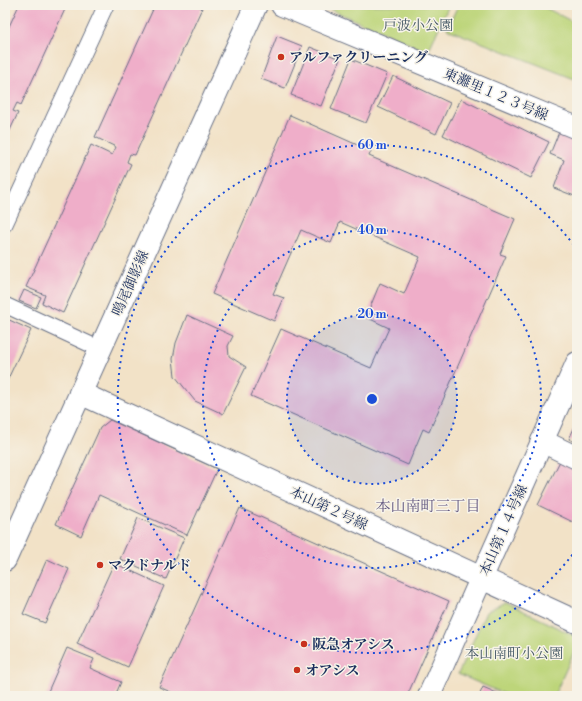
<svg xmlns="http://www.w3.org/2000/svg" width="582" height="701" font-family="'Libre Bodoni','Noto Serif JP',serif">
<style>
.green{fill:#bdd57a;stroke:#6c826c}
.building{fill:#efaec9}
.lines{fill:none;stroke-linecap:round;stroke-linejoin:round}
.service-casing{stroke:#666e83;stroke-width:17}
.minor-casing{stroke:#666e83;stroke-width:24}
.tertiary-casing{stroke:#666e83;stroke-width:24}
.service{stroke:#fff;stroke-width:15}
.minor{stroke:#fff;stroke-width:22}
.tertiary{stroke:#fff;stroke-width:22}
.ring{fill:none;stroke:#1d4ed8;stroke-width:2;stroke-dasharray:2 4}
.poi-dot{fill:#c8321e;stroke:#f7f3e8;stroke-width:1.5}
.labels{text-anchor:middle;stroke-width:3;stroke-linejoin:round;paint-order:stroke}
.park-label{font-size:14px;fill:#445865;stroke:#f7f3e8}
.poi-label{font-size:14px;font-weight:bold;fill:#1b2f5e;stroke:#f7f3e8;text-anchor:start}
.street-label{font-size:14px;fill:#1b2f5e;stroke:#f7f3e8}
.neighbourhood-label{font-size:15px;fill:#655b83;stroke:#f7f3e8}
.centre{fill:#1d4ed8;stroke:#f7f3e8;stroke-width:2}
.ring-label{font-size:12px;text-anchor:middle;font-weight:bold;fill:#1d4ed8;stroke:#f7f3e8;stroke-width:3;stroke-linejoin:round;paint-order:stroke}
</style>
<rect width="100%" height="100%" fill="#f7f3e8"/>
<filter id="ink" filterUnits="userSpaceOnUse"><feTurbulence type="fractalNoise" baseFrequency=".025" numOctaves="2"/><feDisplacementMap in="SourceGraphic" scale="8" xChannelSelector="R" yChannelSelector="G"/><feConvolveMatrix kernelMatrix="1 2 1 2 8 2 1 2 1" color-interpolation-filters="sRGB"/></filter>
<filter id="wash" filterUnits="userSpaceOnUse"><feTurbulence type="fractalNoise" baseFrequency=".012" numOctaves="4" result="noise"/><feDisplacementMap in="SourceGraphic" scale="16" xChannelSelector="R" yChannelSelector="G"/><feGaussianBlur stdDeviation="0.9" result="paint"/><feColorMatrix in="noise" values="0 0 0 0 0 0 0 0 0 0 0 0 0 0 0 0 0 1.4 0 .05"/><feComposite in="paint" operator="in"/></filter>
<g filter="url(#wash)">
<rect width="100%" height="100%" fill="#f2e2c7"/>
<g class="green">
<polygon points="320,5 449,5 428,52"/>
<polygon points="458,5 540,5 577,24 577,80 447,29"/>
<polygon points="505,602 577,637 577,645 554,696 509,696 458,674 486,612"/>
</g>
<g id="blocks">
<g class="building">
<polygon points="19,5 67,5 21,105 17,103 13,111 18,113 5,141 5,35"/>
<polygon points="155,5 196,5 202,8 135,155 130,154 127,162 131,164 63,313 42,303 45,295 26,287 91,145 112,155 116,147 95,137"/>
<polygon points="277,36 302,46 285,88 261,79"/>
<polygon points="310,47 340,59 321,106 291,95"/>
<polygon points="351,59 387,74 366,123 331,109"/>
<polygon points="393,76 450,103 436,134 378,107"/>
<polygon points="461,99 549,142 531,178 443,135"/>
<polygon points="290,115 371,151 369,156 515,219 500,254 506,256 429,432 423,429 408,465 251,396 281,329 371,368 389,328 366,317 380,283 404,294 420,257 340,222 331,243 301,230 273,294 284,298 274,321 212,294"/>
<polygon points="559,132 577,139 577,197 554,188 564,160 550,154"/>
<polygon points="24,290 41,297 36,308 19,301"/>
<polygon points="187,315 233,336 228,346 229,356 246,367 223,414 195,401 175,376 173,359 176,343"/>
<polygon points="5,318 31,330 5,385"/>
<polygon points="110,420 217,469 187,535 99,495 81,536 56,524 100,428"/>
<polygon points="577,422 577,443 569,439"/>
<polygon points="560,461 577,469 577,524 538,505"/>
<polygon points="240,508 449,601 407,696 180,696 159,687"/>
<polygon points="138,518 184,538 166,579 120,559"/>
<polygon points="47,559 69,569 45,623 23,614"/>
<polygon points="114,563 164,586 128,667 77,644"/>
<polygon points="67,648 94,659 90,668 121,682 115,696 46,696"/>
<polygon points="483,687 504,696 479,696"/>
</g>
</g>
</g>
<g filter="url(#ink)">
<use href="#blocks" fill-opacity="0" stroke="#666e83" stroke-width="1"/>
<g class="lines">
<g class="service-casing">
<g id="service">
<polyline points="5,224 106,5"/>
<polyline points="5,305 100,349"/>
</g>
</g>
<g class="minor-casing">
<g id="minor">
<polyline points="282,5 577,128"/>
<polyline points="80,393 577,622"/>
<polyline points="542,441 577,458"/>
</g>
</g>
<g class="tertiary-casing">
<g id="tertiary">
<polyline points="5,560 256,5"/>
<polyline points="429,696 577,363"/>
</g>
</g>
<use href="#service" class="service"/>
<use href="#minor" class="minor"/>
<use href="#tertiary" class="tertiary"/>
</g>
</g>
<circle cx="372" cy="399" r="85" fill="#1d4ed8" fill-opacity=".12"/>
<g class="ring">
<circle cx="372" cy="399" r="85"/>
<circle cx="372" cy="399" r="169"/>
<path d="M576 550A254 254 0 1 1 576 248"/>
</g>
<g class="poi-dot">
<circle cx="281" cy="57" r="4"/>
<circle cx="100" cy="565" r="4"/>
<circle cx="304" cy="644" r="4"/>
<circle cx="297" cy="670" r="4"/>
</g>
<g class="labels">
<g class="park-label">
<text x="418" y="30">戸波小公園</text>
<text x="514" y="658">本山南町小公園</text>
</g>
<g class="poi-label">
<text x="289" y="62">アルファクリーニング</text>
<text x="108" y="570">マクドナルド</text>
<text x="312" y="649">阪急オアシス</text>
<text x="305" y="675">オアシス</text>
</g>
<g class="street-label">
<text transform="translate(496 94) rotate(23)" y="5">東灘里１２３号線</text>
<text transform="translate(130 283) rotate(-66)" y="5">鳴尾御影線</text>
<text transform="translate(329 508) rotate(25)" y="5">本山第２号線</text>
<text transform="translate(503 530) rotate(-66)" y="5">本山第１４号線</text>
</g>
<g class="neighbourhood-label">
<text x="428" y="511">本山南町三丁目</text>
</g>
</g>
<circle cx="372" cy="399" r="6" class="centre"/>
<g class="ring-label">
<text x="372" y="149">60 m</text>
<text x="372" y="234">40 m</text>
<text x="372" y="318">20 m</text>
</g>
<rect width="582" height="701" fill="none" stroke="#f7f3e8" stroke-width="20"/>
</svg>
